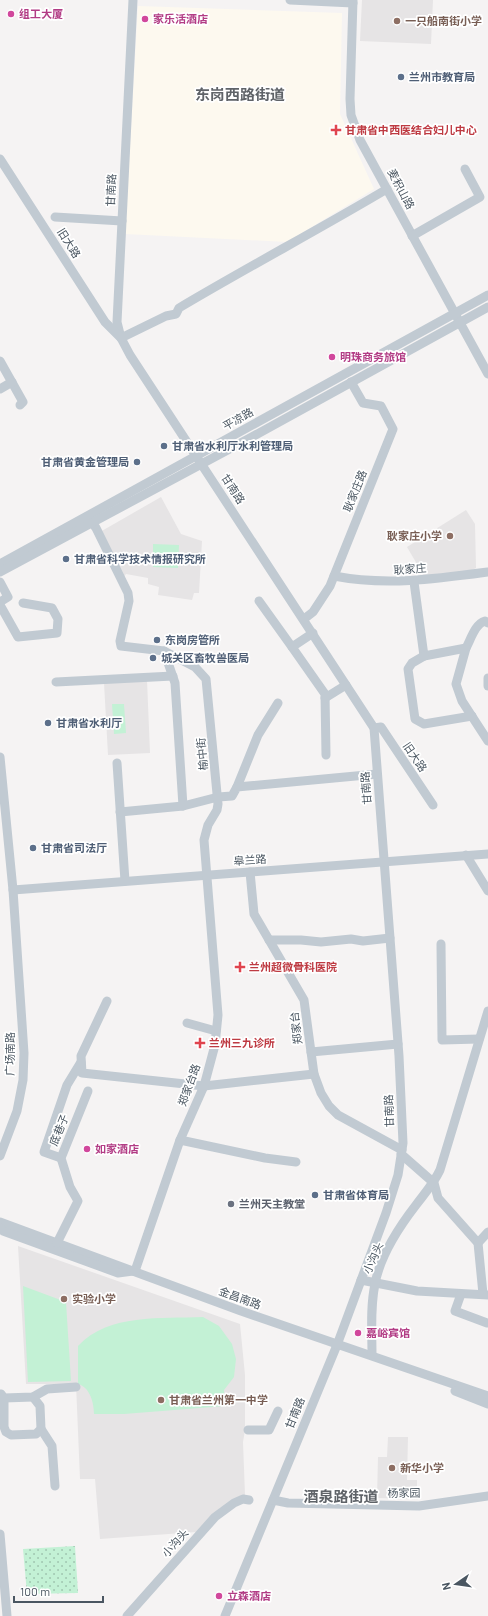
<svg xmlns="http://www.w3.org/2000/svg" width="488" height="1616" font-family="Barlow,'Noto Sans SC',sans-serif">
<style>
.commercial{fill:#fdf9ef}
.education{fill:#e6e4e5}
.green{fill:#c3f1d5}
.park{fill:url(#park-dots)}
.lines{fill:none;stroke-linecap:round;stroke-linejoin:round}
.minor{stroke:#c1cad2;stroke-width:9}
.hotel-dot{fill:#d1479c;stroke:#fff;stroke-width:1.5}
.education-dot{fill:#8d6e63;stroke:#fff;stroke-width:1.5}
.service-dot{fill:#5c6f8a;stroke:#fff;stroke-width:1.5}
.health-dot{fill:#e0444e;stroke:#fff;stroke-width:1.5}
.worship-dot{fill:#6b7280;stroke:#fff;stroke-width:1.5}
.labels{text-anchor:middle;stroke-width:3.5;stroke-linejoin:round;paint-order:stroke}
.hotel-label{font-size:11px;font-weight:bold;fill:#b23c85;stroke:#fff;text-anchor:start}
.education-label{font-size:11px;font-weight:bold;fill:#785e54;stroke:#fff;text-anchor:start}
.service-label{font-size:11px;font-weight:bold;fill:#4e5e75;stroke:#fff;text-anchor:start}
.health-label{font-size:11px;font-weight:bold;fill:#be3a42;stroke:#fff;text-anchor:start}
.street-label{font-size:11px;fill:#4a5661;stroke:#fff}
.worship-label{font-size:11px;font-weight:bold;fill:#5b616d;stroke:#fff;text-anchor:start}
.district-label{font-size:15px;font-weight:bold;fill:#5f6368;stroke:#fff}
</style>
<defs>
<pattern id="park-dots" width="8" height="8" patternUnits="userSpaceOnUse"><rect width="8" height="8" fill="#c3f1d5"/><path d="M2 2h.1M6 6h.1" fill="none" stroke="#a0c6b0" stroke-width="1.8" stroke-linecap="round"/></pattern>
</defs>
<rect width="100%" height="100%" fill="#f5f3f3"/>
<polygon class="commercial" points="138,6 342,13 340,114 374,189 287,242 125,234"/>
<g class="education">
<polygon points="362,0 433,0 431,44 360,41"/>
<polygon points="161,497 181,534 202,541 199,593 194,593 192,600 158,595 159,587 148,584 148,578 126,574 123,578 100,532"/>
<polygon points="466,510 475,524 476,568 470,571 424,576 407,547"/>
<polygon points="147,680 150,753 108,755 104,683"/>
<polygon points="18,1246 240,1324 245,1375 245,1430 243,1442 245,1495 220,1508 196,1532 100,1539 95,1479 80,1479 76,1384 26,1384"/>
<polygon points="388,1437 408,1437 407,1480 417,1480 417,1499 377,1498 378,1457 387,1457"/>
</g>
<g class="green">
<polygon points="153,544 179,545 178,568 153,567"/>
<polygon points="112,704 124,704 126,733 114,734"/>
<polygon points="23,1286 66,1302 71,1381 28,1382"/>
<path d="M203,1317l16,9 13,18 4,15 -2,18 -10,13 1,16 -101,8h-30c0,-11 -4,-27 -16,-30v-38c31,-33 83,-27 125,-29z"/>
</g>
<polygon class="park" points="75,1546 78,1593 27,1594 23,1549"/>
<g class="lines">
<g class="minor">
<polyline points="133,0 117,322 121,338 130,355 374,728 399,1056 403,1143 398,1175 386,1213 337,1345 225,1616"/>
<polyline points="290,0 353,3"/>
<polyline points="353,0 350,99 351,115 360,140 488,374"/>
<path d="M0,159l105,163 16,16 45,-22 10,-2 3,-6c69,-41 139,-78 208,-119"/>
<polyline points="55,217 122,221"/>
<polyline points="412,236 480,197 465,169"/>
<polyline points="0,361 23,402 20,405"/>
<polyline points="0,389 12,382"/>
<polyline points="88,517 96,528 128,593 129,601 120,641 121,646 164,651 175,683 183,806"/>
<polyline points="0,564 488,295"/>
<polyline points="0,572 250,438 488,307"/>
<path d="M334,576c52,10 102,3 154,-4"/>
<polyline points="0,582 8,597 0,602"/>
<path d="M414,582l10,74 42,-8c5,-9 9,-24 19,-27l3,2"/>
<polyline points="259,601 292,647"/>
<polyline points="0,605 18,637 57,633 58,619 52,608 23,603"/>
<polyline points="304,619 313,612 330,586 393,429 381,406 363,403 351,382"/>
<polyline points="313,633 292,647 325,694 326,755"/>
<polyline points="466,648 456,684 462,701 488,741"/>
<polyline points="424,656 412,663 408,669 415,719 424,724 472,716"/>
<polyline points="488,678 488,686"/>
<polyline points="56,682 173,676"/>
<polyline points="325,698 346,685"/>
<polyline points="374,728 381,727 433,805"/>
<polyline points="0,757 13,890 24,1053 23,1080 17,1111 0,1156"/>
<polyline points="117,763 125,881"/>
<polyline points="237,787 258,735 278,703"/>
<polyline points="120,812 183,806 218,797 232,796 237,787 377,774"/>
<polyline points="466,855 488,891"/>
<polyline points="250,872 254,914 304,1000 314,1074 321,1093 329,1106 338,1115 402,1150"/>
<polyline points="13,890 488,854"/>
<polyline points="269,940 301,940 321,942 351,939 363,941 390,938"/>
<polyline points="441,944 442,1040 479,1039"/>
<polyline points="107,1001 81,1056 82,1073 204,1086 314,1074"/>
<polyline points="187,1023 216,1031"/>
<polyline points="311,1052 398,1044"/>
<polyline points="180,1140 265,1158 296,1162"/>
<polyline points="401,1154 434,1183 438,1198 478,1243 483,1294"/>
<polyline points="61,1158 44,1152 67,1085 81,1062"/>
<polyline points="0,1222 241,1311 488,1396"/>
<polyline points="0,1228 3,1231 118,1273 133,1271"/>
<polyline points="57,1243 78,1201 70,1187 61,1158 88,1091"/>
<polyline points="478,1243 488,1232"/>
<polyline points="135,1271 180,1140 204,1086 215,1045 218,1015 204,840 208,825 217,810 218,804 206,679 195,667 164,651"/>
<polyline points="361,1280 417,1291 488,1295"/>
<polyline points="461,1294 455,1311 487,1323"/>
<path d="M372,1355c0,-23 -2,-48 3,-71 5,-28 24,-57 41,-79 9,-12 18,-22 24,-35l48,-159"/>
<polyline points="455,1391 488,1404"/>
<polyline points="1,1394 4,1398 33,1397 47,1389 76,1387"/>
<polyline points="4,1398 4,1427 6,1432 11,1435 36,1434 41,1429 40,1406 33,1397"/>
<polyline points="41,1429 52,1446 55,1486"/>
<polyline points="248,1430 269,1430 278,1411"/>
<polyline points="273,1500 288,1503 419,1506 488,1496"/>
<polyline points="0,1534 7,1616"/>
<polyline points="127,1616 215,1517 234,1503 243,1499 249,1500"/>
</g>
</g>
<g class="hotel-dot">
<circle cx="11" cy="14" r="4"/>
<circle cx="145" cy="19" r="4"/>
<circle cx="332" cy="357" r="4"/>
<circle cx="87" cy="1149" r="4"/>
<circle cx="358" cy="1333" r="4"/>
<circle cx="219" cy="1596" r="4"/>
</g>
<g class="education-dot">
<circle cx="397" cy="21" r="4"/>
<circle cx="450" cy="536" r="4"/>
<circle cx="64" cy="1299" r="4"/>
<circle cx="161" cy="1400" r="4"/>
<circle cx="392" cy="1468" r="4"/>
</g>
<g class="service-dot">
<circle cx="401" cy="77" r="4"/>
<circle cx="164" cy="446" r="4"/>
<circle cx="137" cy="462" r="4"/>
<circle cx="66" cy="559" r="4"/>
<circle cx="157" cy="640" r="4"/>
<circle cx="153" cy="658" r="4"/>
<circle cx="48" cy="723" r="4"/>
<circle cx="33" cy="848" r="4"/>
<circle cx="315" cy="1195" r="4"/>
</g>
<g class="health-dot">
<path d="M334 124h4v4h4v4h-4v4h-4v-4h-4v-4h4z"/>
<path d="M238 961h4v4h4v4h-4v4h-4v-4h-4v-4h4z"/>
<path d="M198 1037h4v4h4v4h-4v4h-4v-4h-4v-4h4z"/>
</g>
<circle class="worship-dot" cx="231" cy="1204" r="4"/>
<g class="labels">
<g class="hotel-label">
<text x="19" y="18">组工大厦</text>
<text x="153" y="23">家乐活酒店</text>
<text x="340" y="361">明珠商务旅馆</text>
<text x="95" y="1153">如家酒店</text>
<text x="366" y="1337">嘉峪宾馆</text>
<text x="227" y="1600">立森酒店</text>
</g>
<g class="education-label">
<text x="405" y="25">一只船南街小学</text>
<text x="442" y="540" text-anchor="end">耿家庄小学</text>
<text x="72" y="1303">实验小学</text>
<text x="169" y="1404">甘肃省兰州第一中学</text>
<text x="400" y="1472">新华小学</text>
</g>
<g class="service-label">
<text x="409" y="81">兰州市教育局</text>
<text x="172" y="450">甘肃省水利厅水利管理局</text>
<text x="129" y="466" text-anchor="end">甘肃省黄金管理局</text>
<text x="74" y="563">甘肃省科学技术情报研究所</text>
<text x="165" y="644">东岗房管所</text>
<text x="161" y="662">城关区畜牧兽医局</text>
<text x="56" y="727">甘肃省水利厅</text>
<text x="41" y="852">甘肃省司法厅</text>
<text x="323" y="1199">甘肃省体育局</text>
</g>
<g class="health-label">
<text x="345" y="134">甘肃省中西医结合妇儿中心</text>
<text x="249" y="971">兰州超微骨科医院</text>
<text x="209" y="1047">兰州三九诊所</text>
</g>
<g class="street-label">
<text transform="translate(401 189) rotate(62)" y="4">麦积山路</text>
<text transform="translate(111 190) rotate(-87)" y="4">甘南路</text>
<text transform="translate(69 243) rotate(58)" y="4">旧大路</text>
<text transform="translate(238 419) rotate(-29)" y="4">平凉路</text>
<text transform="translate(233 489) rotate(57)" y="4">甘南路</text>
<text transform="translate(355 491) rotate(-68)" y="4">耿家庄路</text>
<text transform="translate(410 569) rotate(-4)" y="4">耿家庄</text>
<text transform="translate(202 754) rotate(-95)" y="4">榆中街</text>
<text transform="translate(415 757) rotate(56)" y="4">旧大路</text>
<text transform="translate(366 788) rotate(-94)" y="4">甘南路</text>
<text transform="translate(250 860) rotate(-4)" y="4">皋兰路</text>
<text transform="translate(296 1028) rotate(-97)" y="4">郑家台</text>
<text transform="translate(10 1054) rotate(-90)" y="4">广场南路</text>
<text transform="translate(189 1085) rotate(-70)" y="4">郑家台路</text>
<text transform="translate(389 1111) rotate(-92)" y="4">甘南路</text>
<text transform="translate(59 1130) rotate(-68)" y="4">底巷子</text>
<text transform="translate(373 1258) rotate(-66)" y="4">小沟头</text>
<text transform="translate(240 1298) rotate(20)" y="4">金昌南路</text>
<text transform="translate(295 1413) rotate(-68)" y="4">甘南路</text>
<text transform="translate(404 1493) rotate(-1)" y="4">杨家园</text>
<text transform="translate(175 1543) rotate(-48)" y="4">小沟头</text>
</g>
<g class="worship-label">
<text x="239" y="1208">兰州天主教堂</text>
</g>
<g class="district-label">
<text x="240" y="100">东岗西路街道</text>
<text x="341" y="1502">酒泉路街道</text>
</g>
</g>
<g transform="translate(456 1584) rotate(257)" stroke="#ffffff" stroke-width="3" paint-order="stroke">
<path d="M0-3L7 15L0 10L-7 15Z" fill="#4a5661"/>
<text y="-6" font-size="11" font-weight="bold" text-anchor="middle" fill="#4a5661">N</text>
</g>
<path d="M14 1596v6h89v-6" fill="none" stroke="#4a5661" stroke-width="2"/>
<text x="20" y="1596" font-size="12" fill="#4a5661" stroke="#ffffff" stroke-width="3" paint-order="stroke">100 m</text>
</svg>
